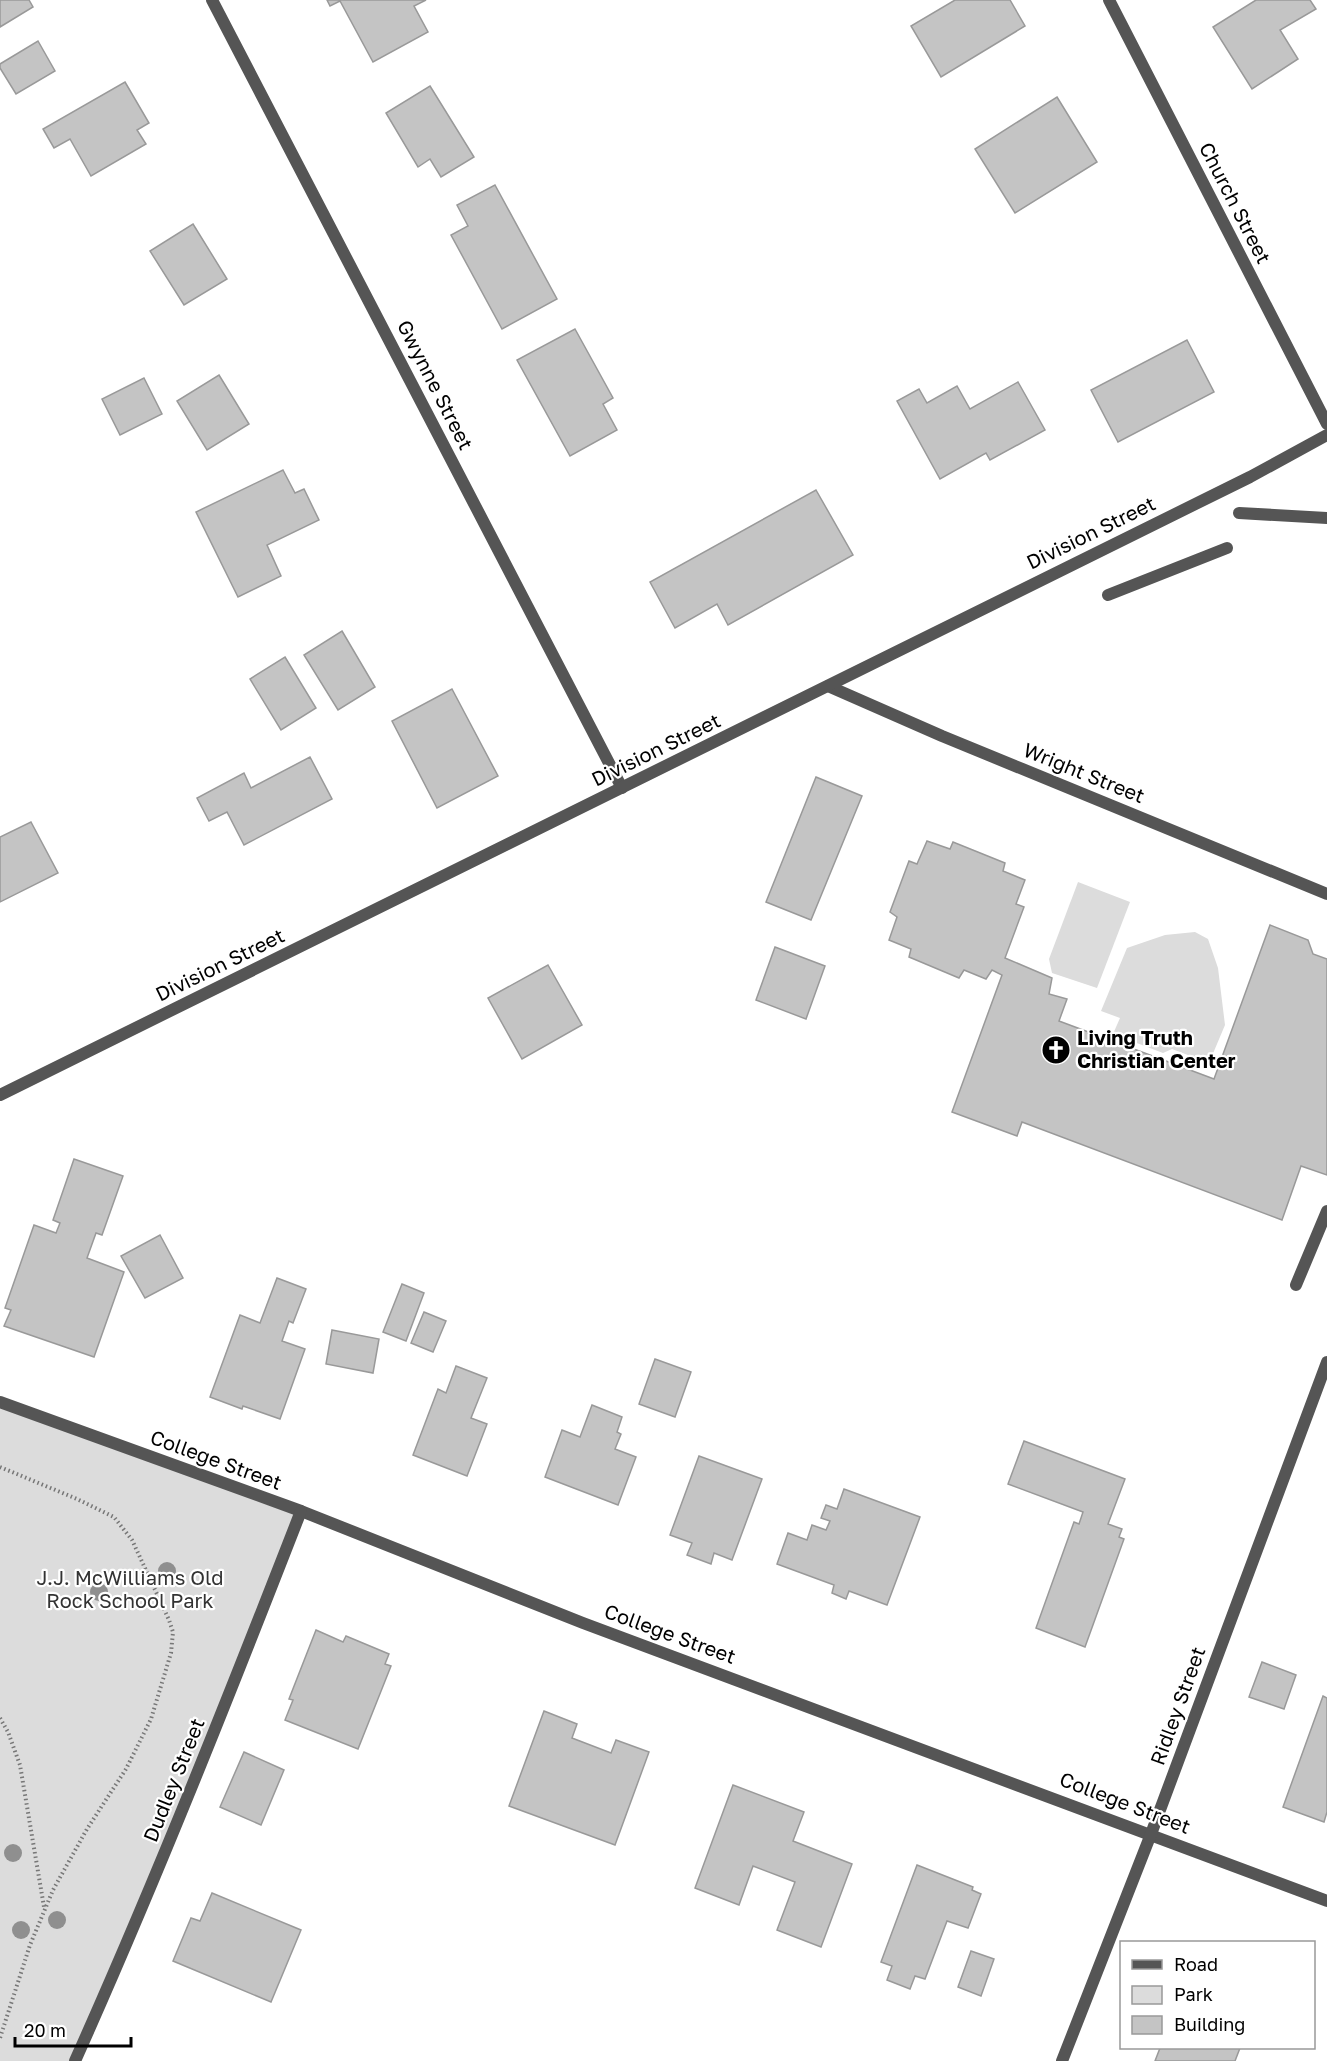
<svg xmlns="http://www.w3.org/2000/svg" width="1327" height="2061" font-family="'Golos Text',sans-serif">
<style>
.green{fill:#dcdcdc}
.building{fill:#c4c4c4;stroke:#999;stroke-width:1.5}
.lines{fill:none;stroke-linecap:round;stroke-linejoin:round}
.path{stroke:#777;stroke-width:4;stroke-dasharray:1.5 3;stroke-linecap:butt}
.lane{stroke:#555;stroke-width:12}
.street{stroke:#555;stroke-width:12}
.tree{fill:#8f8f8f}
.labels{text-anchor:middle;stroke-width:4.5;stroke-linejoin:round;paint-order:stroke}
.street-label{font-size:20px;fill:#000;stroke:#fff}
.poi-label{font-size:20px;font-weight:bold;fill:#000;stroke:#fff;text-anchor:start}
.park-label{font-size:20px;fill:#333;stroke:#fff}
</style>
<rect width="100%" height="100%" fill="#fff"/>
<g class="green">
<polygon points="1078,882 1130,902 1097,988 1052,973 1049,959"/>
<polygon points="1195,932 1208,939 1218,968 1225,1025 1209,1063 1172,1049 1163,1053 1113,1034 1120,1018 1101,1011 1127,948 1165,935"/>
<polygon points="0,1402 301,1511 75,2061 0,2061"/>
</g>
<g class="building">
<polygon points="0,0 29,0 33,7 0,27"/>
<polygon points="327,0 426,0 414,6 428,32 373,62 340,1 330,6"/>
<polygon points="955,0 1010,0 1025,26 941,77 911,26"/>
<polygon points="1256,0 1310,0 1316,9 1280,30 1298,59 1252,89 1213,27"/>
<polygon points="38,41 55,71 16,94 0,68 0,64"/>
<polygon points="125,82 149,123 137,130 146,144 91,176 70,139 54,148 43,129"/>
<polygon points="430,86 474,157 441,177 430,159 418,167 386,113"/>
<polygon points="1057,97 1097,162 1015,213 975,149"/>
<polygon points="495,185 557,299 502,329 451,235 468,226 457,205"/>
<polygon points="193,224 227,279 184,305 150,251"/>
<polygon points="575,329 613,398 603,404 617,430 570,456 517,360"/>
<polygon points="1187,340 1214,392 1118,442 1091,390"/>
<polygon points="219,375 249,424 207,450 177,401"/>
<polygon points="144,378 162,414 120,435 102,399"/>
<polygon points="1018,382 1045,430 990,460 986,453 940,479 897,401 919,389 927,403 957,386 970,409"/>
<polygon points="283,470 295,493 304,489 319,520 267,545 281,576 238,597 196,512"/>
<polygon points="816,490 853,555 728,625 717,604 675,628 650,582"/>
<polygon points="342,631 375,687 338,710 304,655"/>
<polygon points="285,657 316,708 281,730 250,679"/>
<polygon points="452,689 498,776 437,808 392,721"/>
<polygon points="310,757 332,799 244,845 227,812 209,821 197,798 244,773 251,788"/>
<polygon points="816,777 862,796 811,920 766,902"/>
<polygon points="31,822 58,873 0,902 0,837"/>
<polygon points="927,841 950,849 953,842 1005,863 1003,871 1025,880 1016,904 1024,907 1005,958 1052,978 1049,994 1067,999 1059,1021 1214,1079 1270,925 1308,940 1313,954 1327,959 1327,1175 1301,1166 1282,1220 1022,1122 1017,1136 952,1112 1002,975 992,970 986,979 964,970 959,978 909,957 911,949 889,940 897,917 890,912 909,861 917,864"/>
<polygon points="775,947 825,966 806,1019 756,1000"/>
<polygon points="548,965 582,1025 522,1059 488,998"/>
<polygon points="74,1159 123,1176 102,1235 96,1233 87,1258 124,1272 94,1357 4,1326 11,1310 5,1308 34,1225 56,1233 60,1223 53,1220"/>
<polygon points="160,1235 183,1278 145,1298 121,1256"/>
<polygon points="277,1278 306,1289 293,1323 289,1321 282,1341 305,1349 280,1419 243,1406 242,1409 210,1397 240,1315 260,1323"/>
<polygon points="402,1284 424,1293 406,1341 383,1332"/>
<polygon points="424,1312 446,1321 433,1352 411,1343"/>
<polygon points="332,1330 379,1339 373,1373 326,1364"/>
<polygon points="655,1359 691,1372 675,1417 639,1404"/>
<polygon points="456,1366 487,1378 471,1418 487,1424 467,1476 413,1455 438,1389 446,1393"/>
<polygon points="592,1405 622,1417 617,1432 621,1434 615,1449 636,1457 618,1505 545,1477 562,1430 580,1437"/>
<polygon points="1024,1441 1125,1479 1108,1524 1122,1529 1119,1537 1124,1539 1085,1647 1036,1628 1074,1522 1079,1524 1083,1512 1008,1484"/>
<polygon points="699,1456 762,1479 732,1560 714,1553 711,1564 687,1555 692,1543 670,1535"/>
<polygon points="844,1489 920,1517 887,1605 849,1591 846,1599 832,1593 834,1585 777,1564 788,1533 807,1540 812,1525 826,1530 830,1521 821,1518 826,1505 837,1509"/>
<polygon points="316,1630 343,1642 346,1636 389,1654 385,1664 391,1666 358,1749 285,1720 293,1700 289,1699"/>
<polygon points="1262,1662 1296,1675 1284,1709 1249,1697"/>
<polygon points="1323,1696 1327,1698 1327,1812 1324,1822 1283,1807"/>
<polygon points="544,1711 577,1724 572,1738 611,1753 616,1740 649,1752 615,1845 509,1806"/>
<polygon points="244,1752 284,1770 261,1825 220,1807"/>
<polygon points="733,1785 804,1812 793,1841 852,1864 821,1947 777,1930 795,1882 753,1866 739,1905 695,1888"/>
<polygon points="917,1865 973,1887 972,1890 981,1894 968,1928 947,1921 925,1979 915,1976 910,1989 887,1980 892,1966 881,1962"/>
<polygon points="212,1893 301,1930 271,2002 173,1961 191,1918 200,1921"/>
<polygon points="971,1951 994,1959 981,1996 958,1987"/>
<polygon points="1160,2048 1240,2048 1235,2061 1155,2061"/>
</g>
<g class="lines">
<g class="path">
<polyline points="0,1467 77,1499 114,1517 132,1540 169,1620 173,1632 171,1653 151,1719 126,1769 87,1829 53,1890 30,1945 0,2038"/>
<polyline points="0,1718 8,1732 20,1765 44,1907"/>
</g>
<g class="lane">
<polyline points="1239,513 1327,518"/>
<polyline points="1108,595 1227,548"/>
<polyline points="1296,1285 1327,1211"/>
</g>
<g class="street">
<polyline points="212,0 622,788"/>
<polyline points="1109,0 1327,424"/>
<polyline points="828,686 942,736 1327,894"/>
<polyline points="0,1095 1250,477 1327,435"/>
<polyline points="0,1402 301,1511 583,1623 1327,1901"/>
<path d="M75,2061c81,-181 154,-365 226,-550"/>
<polyline points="1062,2061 1151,1834 1327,1362"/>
</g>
</g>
<g class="tree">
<circle cx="167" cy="1571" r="9"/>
<circle cx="99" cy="1592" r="9"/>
<circle cx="13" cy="1853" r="9"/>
<circle cx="57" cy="1920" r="9"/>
<circle cx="21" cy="1930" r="9"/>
</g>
<defs>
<g id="church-disc" transform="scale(1.5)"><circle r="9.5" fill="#000" stroke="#fff"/><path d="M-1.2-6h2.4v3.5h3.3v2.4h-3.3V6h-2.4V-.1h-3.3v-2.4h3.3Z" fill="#fff"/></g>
</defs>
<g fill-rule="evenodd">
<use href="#church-disc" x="1056" y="1050"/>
</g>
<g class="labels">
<g class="street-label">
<text transform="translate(1235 203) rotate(63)" y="7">Church Street</text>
<text transform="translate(435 385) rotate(63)" y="7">Gwynne Street</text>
<text transform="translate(1091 533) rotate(-26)" y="7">Division Street</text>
<text transform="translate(656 750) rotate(-26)" y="7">Division Street</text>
<text transform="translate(1084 773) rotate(22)" y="7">Wright Street</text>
<text transform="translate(220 965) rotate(-26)" y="7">Division Street</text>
<text transform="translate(216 1460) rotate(20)" y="7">College Street</text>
<text transform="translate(670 1634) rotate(20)" y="7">College Street</text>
<text transform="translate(1178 1706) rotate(-70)" y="7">Ridley Street</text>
<text transform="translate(174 1780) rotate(-68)" y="7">Dudley Street</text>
<text transform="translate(1125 1803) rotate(21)" y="7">College Street</text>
</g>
<g class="poi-label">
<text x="1077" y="1045">Living Truth<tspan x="1077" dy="23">Christian Center</tspan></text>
</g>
<g class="park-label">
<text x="130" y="1585">J.J. McWilliams Old<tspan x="130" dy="23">Rock School Park</tspan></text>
</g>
</g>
<rect x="1120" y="1941" width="195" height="108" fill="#ffffff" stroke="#999999" stroke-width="1.5"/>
<rect x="1132" y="1960" width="30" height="9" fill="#555555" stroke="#999999" stroke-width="1.5"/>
<text x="1174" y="1971" font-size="18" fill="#000000">Road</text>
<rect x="1132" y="1986" width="30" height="18" fill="#dcdcdc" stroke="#999999" stroke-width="1.5"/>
<text x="1174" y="2001" font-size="18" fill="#000000">Park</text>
<rect x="1132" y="2016" width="30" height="18" fill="#c4c4c4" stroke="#999999" stroke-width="1.5"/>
<text x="1174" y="2031" font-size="18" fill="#000000">Building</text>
<path d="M15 2037v9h116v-9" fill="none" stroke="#000000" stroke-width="3"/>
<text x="24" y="2037" font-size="18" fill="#000000" stroke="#ffffff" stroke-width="4.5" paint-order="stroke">20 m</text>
</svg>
